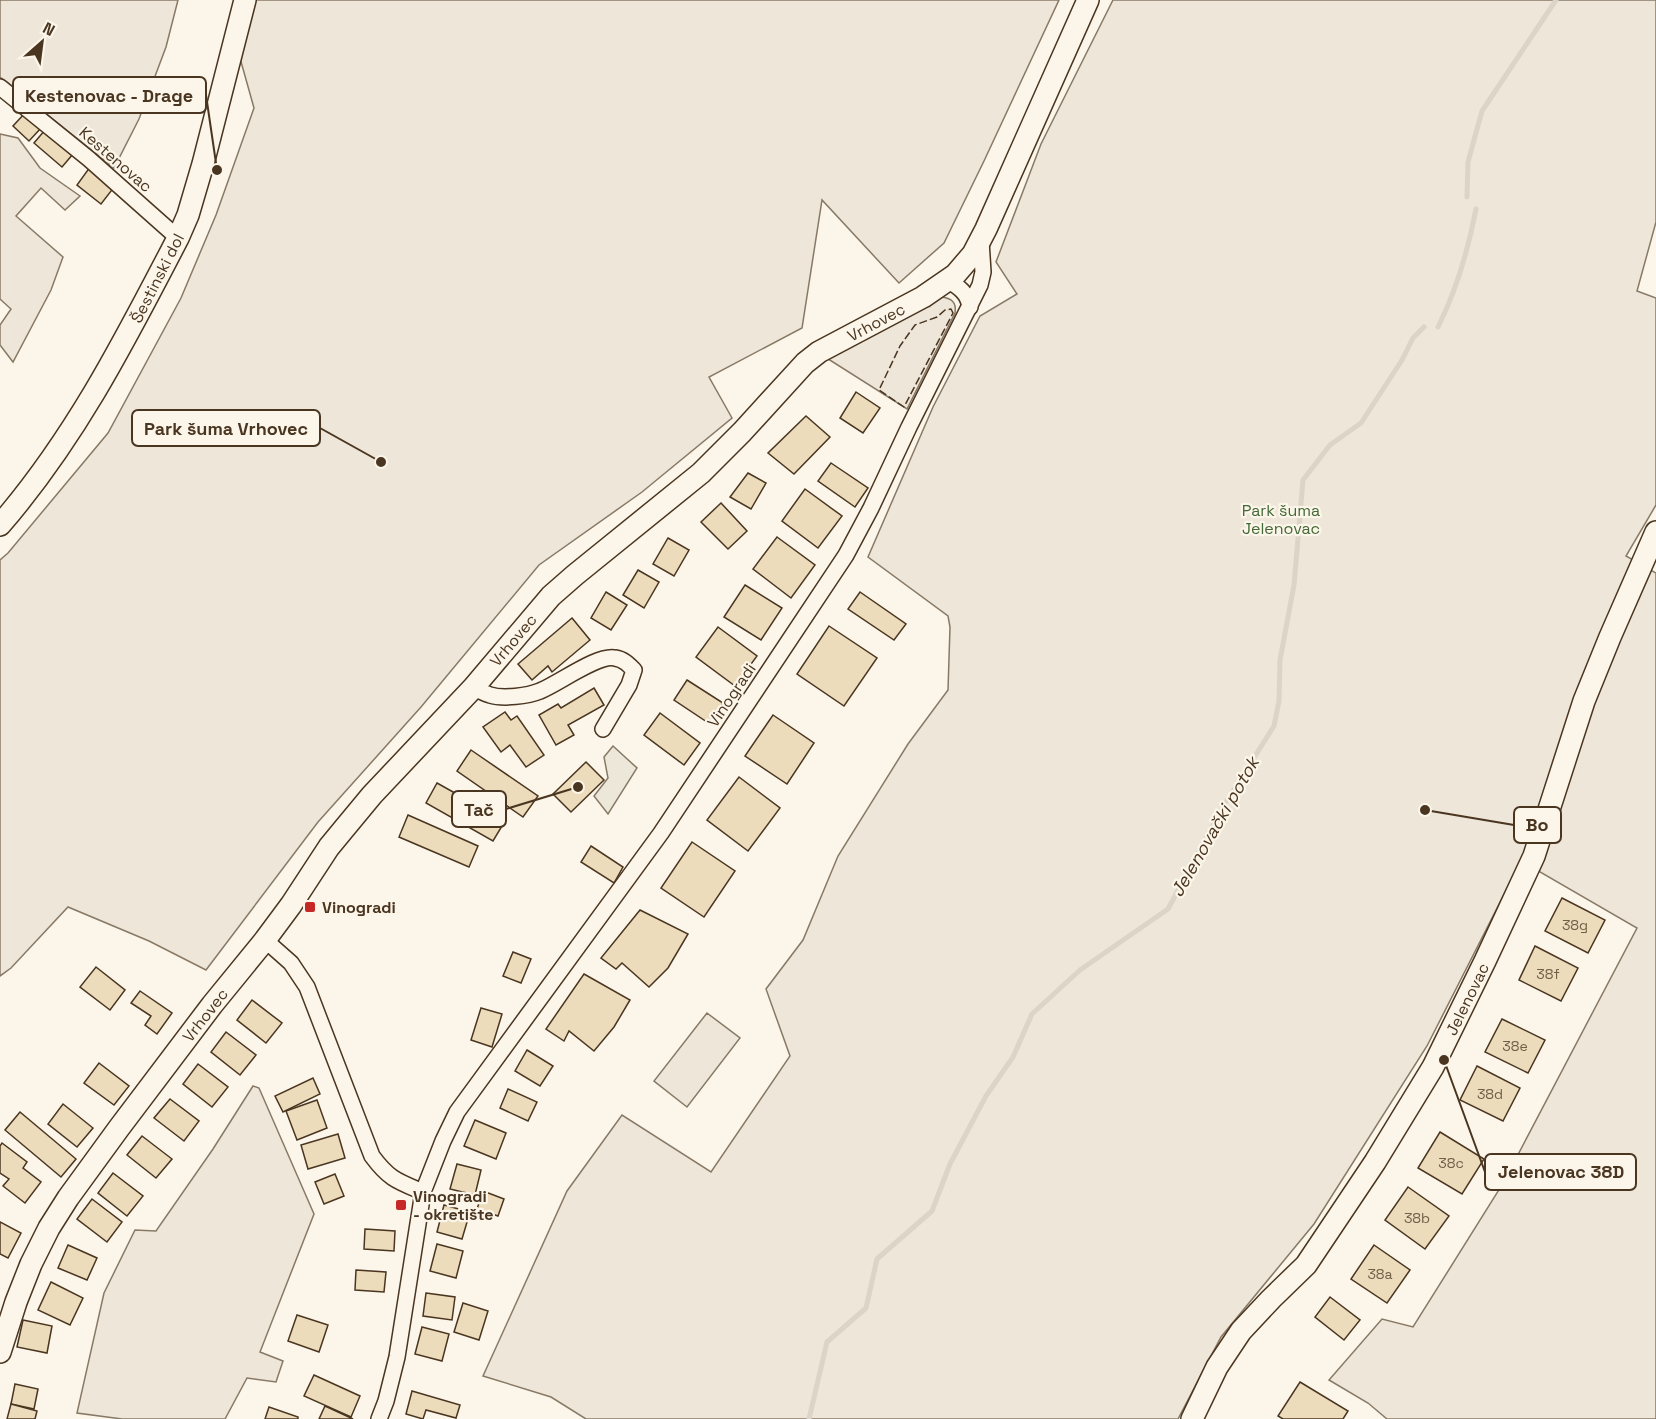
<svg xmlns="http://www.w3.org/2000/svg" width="1656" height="1419" font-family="'Space Grotesk',sans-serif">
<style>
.green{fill:#ede6d9;stroke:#887966;stroke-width:1.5}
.parking{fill:#ede7d9;stroke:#887966;stroke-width:1.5}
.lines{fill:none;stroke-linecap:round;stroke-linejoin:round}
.stream{stroke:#dcd4c6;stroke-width:5}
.building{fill:#ecdcbc;stroke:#4a3520;stroke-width:1.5}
.street-casing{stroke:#4a3520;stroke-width:18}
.secondary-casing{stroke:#4a3520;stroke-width:24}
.street{stroke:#fbf6e9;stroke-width:15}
.secondary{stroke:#fbf6e9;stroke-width:21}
.fence{stroke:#4a3520;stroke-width:1.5;stroke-dasharray:8 3;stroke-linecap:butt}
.poi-dot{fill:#c62828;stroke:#fbf6e9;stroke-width:2}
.labels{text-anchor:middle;stroke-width:4.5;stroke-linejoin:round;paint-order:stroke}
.number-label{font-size:14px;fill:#725f47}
.street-label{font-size:16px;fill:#4a3520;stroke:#fbf6e9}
.park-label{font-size:16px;fill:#436837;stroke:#fbf6e9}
.poi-label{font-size:16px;font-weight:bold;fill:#4a3520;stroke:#fbf6e9;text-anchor:start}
.water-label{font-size:18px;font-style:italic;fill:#4a3520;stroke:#fbf6e9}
.leader{fill:none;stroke:#4a3520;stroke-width:2}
.callout-dot{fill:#4a3520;stroke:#fbf6e9;stroke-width:2}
.callout{fill:#fbf6e9;stroke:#4a3520;stroke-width:2}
.callout-label{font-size:18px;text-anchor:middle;font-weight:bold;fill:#4a3520}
</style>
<rect width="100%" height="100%" fill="#fbf6e9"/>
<g class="green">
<polygon points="0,0 178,0 166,47 139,119 114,168 0,77"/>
<polygon points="254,0 1059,0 984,161 944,243 899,283 822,200 802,328 709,377 732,418 642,492 539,565 421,707 318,822 206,970 149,941 68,907 11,968 0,976 0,560 8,553 108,433 181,298 216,215 254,108 238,51"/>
<polygon points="1113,0 1656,0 1656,222 1637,291 1656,298 1656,505 1626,556 1656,573 1656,1419 1387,1419 1368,1403 1329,1380 1382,1319 1413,1327 1502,1185 1637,928 1521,861 1427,1046 1314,1224 1221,1337 1178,1419 586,1419 551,1397 483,1376 567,1191 622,1115 711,1172 790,1056 766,989 803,940 838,856 908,744 948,690 950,627 948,616 868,557 933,407 980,316 1017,294 996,262 1041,144"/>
<polygon points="0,134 18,138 40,168 80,196 65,210 41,188 16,216 63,257 51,290 13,362 0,345 0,325 11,309 0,299"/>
<path d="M941,297c10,1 16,5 14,16l-48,96 -82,-52z"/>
<polygon points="707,1013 740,1038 687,1107 654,1081"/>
<polygon points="253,1086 259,1088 314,1214 260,1352 283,1361 276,1382 247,1378 225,1419 122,1419 77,1413 104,1293 135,1230 156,1231 213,1149"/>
</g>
<polygon class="parking" points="613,746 637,768 608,814 594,796 608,778 604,757"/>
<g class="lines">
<g class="stream">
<polyline points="1467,197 1468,162 1482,111 1556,0"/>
<path d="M1438,327c19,-38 30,-76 38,-118"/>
<polyline points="809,1419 827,1342 866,1308 877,1259 932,1211 950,1164 986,1096 1013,1057 1032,1014 1080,970 1168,909 1221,810 1274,726 1279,701 1280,660 1294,585 1303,480 1330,445 1361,423 1402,360 1413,338 1424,327"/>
</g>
</g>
<g class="building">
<polygon points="25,113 41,128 29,141 13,126"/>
<polygon points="45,130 73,154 62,167 34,143"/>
<polygon points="90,167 115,186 101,204 77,185"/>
<polygon points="856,392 880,408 863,433 840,418"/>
<polygon points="806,416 830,437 794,474 768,453"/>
<polygon points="831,463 868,488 855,507 818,481"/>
<polygon points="748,473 766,483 751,509 730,497"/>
<polygon points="805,489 842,516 818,548 782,521"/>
<polygon points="721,503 747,531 728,549 701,522"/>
<polygon points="777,537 815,565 791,598 753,569"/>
<polygon points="668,538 689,550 674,576 653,564"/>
<polygon points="638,570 659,582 644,608 623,595"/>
<polygon points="745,585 782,608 761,640 724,617"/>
<polygon points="606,592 627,605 611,630 591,618"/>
<polygon points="860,592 906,624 894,640 848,609"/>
<polygon points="572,618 590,640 552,672 548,666 532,680 518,664"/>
<polygon points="829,626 877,658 844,706 797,674"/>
<polygon points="718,627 757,656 735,686 696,657"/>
<polygon points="687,680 723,703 710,724 674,700"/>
<polygon points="594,688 604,705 568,725 574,735 556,745 539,715 558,704 561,708"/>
<polygon points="505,712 511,720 517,716 544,755 526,767 510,745 501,752 483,727"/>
<polygon points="660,713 700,743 684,765 644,735"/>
<polygon points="773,715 814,743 787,784 745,756"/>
<polygon points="471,750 538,796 523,817 457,771"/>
<polygon points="586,762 604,780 571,812 553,794"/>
<polygon points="739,777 780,808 748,851 707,820"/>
<polygon points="437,783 505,821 493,841 426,803"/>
<polygon points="408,815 478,846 469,867 399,837"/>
<polygon points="692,842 735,871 704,917 661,888"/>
<polygon points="591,846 623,867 614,883 581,862"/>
<polygon points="1562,898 1605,920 1588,953 1545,931"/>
<polygon points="640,910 688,934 668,968 649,987 622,963 616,969 601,958"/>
<polygon points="1535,946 1578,968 1561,1001 1519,980"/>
<polygon points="513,952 531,959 521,983 503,976"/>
<polygon points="96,967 125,990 110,1010 80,987"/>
<polygon points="584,974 630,1000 614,1027 594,1051 569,1031 564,1041 546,1029"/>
<polygon points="140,991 172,1013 157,1034 145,1025 151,1016 131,1003"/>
<polygon points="252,1000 282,1023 266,1043 237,1020"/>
<polygon points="481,1008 502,1014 492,1047 471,1040"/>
<polygon points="1502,1019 1545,1040 1528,1073 1485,1052"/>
<polygon points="226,1032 256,1055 240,1075 211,1052"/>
<polygon points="527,1050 553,1066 540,1086 515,1071"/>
<polygon points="99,1063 129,1086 114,1105 84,1083"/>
<polygon points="198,1064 228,1087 212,1107 183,1084"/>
<polygon points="1477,1066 1520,1088 1503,1121 1460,1100"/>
<polygon points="313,1078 320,1094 283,1112 275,1096"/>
<polygon points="508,1089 537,1102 528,1121 500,1108"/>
<polygon points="170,1099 199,1121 184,1141 154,1118"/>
<polygon points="317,1100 327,1128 297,1140 286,1111"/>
<polygon points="63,1104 93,1128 77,1147 48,1124"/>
<polygon points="20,1112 76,1159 61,1177 5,1130"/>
<polygon points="475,1120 506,1133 496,1159 464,1146"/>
<polygon points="1440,1132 1484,1159 1462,1194 1418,1168"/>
<polygon points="338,1134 345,1158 308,1169 301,1145"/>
<polygon points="142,1136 172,1159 156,1178 127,1155"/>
<polygon points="2,1143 27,1162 23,1168 41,1182 25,1203 3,1186 9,1179 0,1173 0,1146"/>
<polygon points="457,1164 481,1170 475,1195 450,1189"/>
<polygon points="113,1173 143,1196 127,1216 98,1193"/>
<polygon points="335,1174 344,1196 324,1204 315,1182"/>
<polygon points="1408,1187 1449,1216 1425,1249 1385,1220"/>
<polygon points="483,1191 504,1199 498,1216 477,1209"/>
<polygon points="92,1199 122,1222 107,1242 77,1219"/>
<polygon points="444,1205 470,1212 462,1239 437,1232"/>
<polygon points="0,1222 21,1233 8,1258 0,1254"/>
<polygon points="365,1229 395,1231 394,1251 364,1249"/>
<polygon points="437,1244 463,1251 456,1278 430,1271"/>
<polygon points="68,1245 97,1258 87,1280 58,1268"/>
<polygon points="1374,1245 1410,1270 1387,1303 1351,1279"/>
<polygon points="356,1270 386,1272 384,1292 355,1290"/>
<polygon points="51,1282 83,1298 70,1325 38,1310"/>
<polygon points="426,1293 455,1297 452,1320 423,1316"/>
<polygon points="1330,1297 1360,1320 1344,1340 1315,1317"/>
<polygon points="463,1303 488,1311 479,1340 454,1332"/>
<polygon points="297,1315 328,1325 319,1352 288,1341"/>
<polygon points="23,1320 52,1326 47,1353 17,1347"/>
<polygon points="422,1327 449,1334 442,1361 415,1354"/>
<polygon points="314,1375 360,1396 351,1417 304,1396"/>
<polygon points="1300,1382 1348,1411 1343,1419 1283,1419 1278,1416"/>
<polygon points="15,1384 38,1389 34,1409 11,1404"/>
<polygon points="412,1391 460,1405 456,1418 426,1410 423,1419 406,1414"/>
<polygon points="11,1404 37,1411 35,1419 7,1419"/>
<polygon points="325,1406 353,1419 319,1419"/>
<polygon points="269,1407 298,1417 298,1419 265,1419"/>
</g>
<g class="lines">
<g class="street-casing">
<g id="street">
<polyline points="0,87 89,159 178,238"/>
<path d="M947,280c12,7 21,13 23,27"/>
<path d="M473,688c5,2 11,5 17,7 13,4 38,1 50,-4 18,-7 58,-37 75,-33 8,1 13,6 19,12l-5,15 -26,44"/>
<path d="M265,940l26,23 16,24 65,169c17,23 25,25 51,36"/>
<polyline points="379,1419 386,1401 397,1357 423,1192 443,1141 457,1112 661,833 846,555 871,508 909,427 980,285 983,272 981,241"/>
</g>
</g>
<g class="secondary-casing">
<g id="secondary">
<path d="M0,525c76,-88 125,-185 178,-287l10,-23 15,-51 42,-164"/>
<polyline points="0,1352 16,1302 31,1264 49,1228 68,1198 119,1128 212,1005 265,940 291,905 329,847 343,830 372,795 473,688 551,596 575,575 701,473 742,432 805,363 819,352 923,297 955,275 973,254 986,229 1088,0"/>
<polyline points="1192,1419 1217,1367 1241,1331 1271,1299 1306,1265 1375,1162 1433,1067 1485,961 1534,856 1584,701 1610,637 1656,532"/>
</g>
</g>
<use href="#street" class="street"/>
<use href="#secondary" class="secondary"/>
<polygon class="fence" points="951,309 953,313 904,407 879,390 900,346 915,325 937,317 945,310"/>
</g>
<g class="poi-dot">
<rect x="304" y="901" width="12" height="12" rx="3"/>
<rect x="395" y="1199" width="12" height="12" rx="3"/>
</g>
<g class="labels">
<g class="number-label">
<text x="1575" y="930">38g</text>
<text x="1548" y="979">38f</text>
<text x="1515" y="1051">38e</text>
<text x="1490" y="1099">38d</text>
<text x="1451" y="1168">38c</text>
<text x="1417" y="1223">38b</text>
<text x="1380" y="1279">38a</text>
</g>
<g class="street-label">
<text transform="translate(116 159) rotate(41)" y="6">Kestenovac</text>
<text transform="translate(157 278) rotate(-63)" y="6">Šestinski dol</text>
<text transform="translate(876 322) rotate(-28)" y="6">Vrhovec</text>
<text transform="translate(513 640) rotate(-50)" y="6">Vrhovec</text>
<text transform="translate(731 695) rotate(-56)" y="6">Vinogradi</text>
<text transform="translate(1467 999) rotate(-64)" y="6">Jelenovac</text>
<text transform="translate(205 1015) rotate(-52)" y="6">Vrhovec</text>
</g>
<g class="park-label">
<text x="1281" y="516">Park šuma<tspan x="1281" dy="18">Jelenovac</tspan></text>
</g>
<g class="poi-label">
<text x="322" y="913">Vinogradi</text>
<text x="413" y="1202">Vinogradi<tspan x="413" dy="18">- okretište</tspan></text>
</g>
<g class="water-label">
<text transform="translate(1215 827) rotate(-60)" y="6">Jelenovački potok</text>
</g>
</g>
<path class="leader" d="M217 170L206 95M381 462L320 428M578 787L506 809M1425 810L1514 825M1444 1060L1485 1172"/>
<g class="callout-dot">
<circle cx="217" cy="170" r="6"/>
<circle cx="381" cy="462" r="6"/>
<circle cx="578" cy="787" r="6"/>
<circle cx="1425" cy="810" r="6"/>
<circle cx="1444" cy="1060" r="6"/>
</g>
<g class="callout">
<rect x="13" y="77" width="193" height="36" rx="6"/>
<rect x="132" y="410" width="188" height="36" rx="6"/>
<rect x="452" y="791" width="54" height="36" rx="6"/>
<rect x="1514" y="807" width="47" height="36" rx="6"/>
<rect x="1485" y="1154" width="151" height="36" rx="6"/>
</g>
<g class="callout-label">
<text x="109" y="102">Kestenovac - Drage</text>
<text x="226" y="435">Park šuma Vrhovec</text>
<text x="479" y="816">Tač</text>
<text x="1537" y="831">Bo</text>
<text x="1561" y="1178">Jelenovac 38D</text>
</g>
<g transform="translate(42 42) rotate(28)" stroke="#fbf6e9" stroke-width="4.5" paint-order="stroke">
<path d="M0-4.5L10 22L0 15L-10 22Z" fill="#4a3520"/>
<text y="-9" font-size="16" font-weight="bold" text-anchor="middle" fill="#4a3520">N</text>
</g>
</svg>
